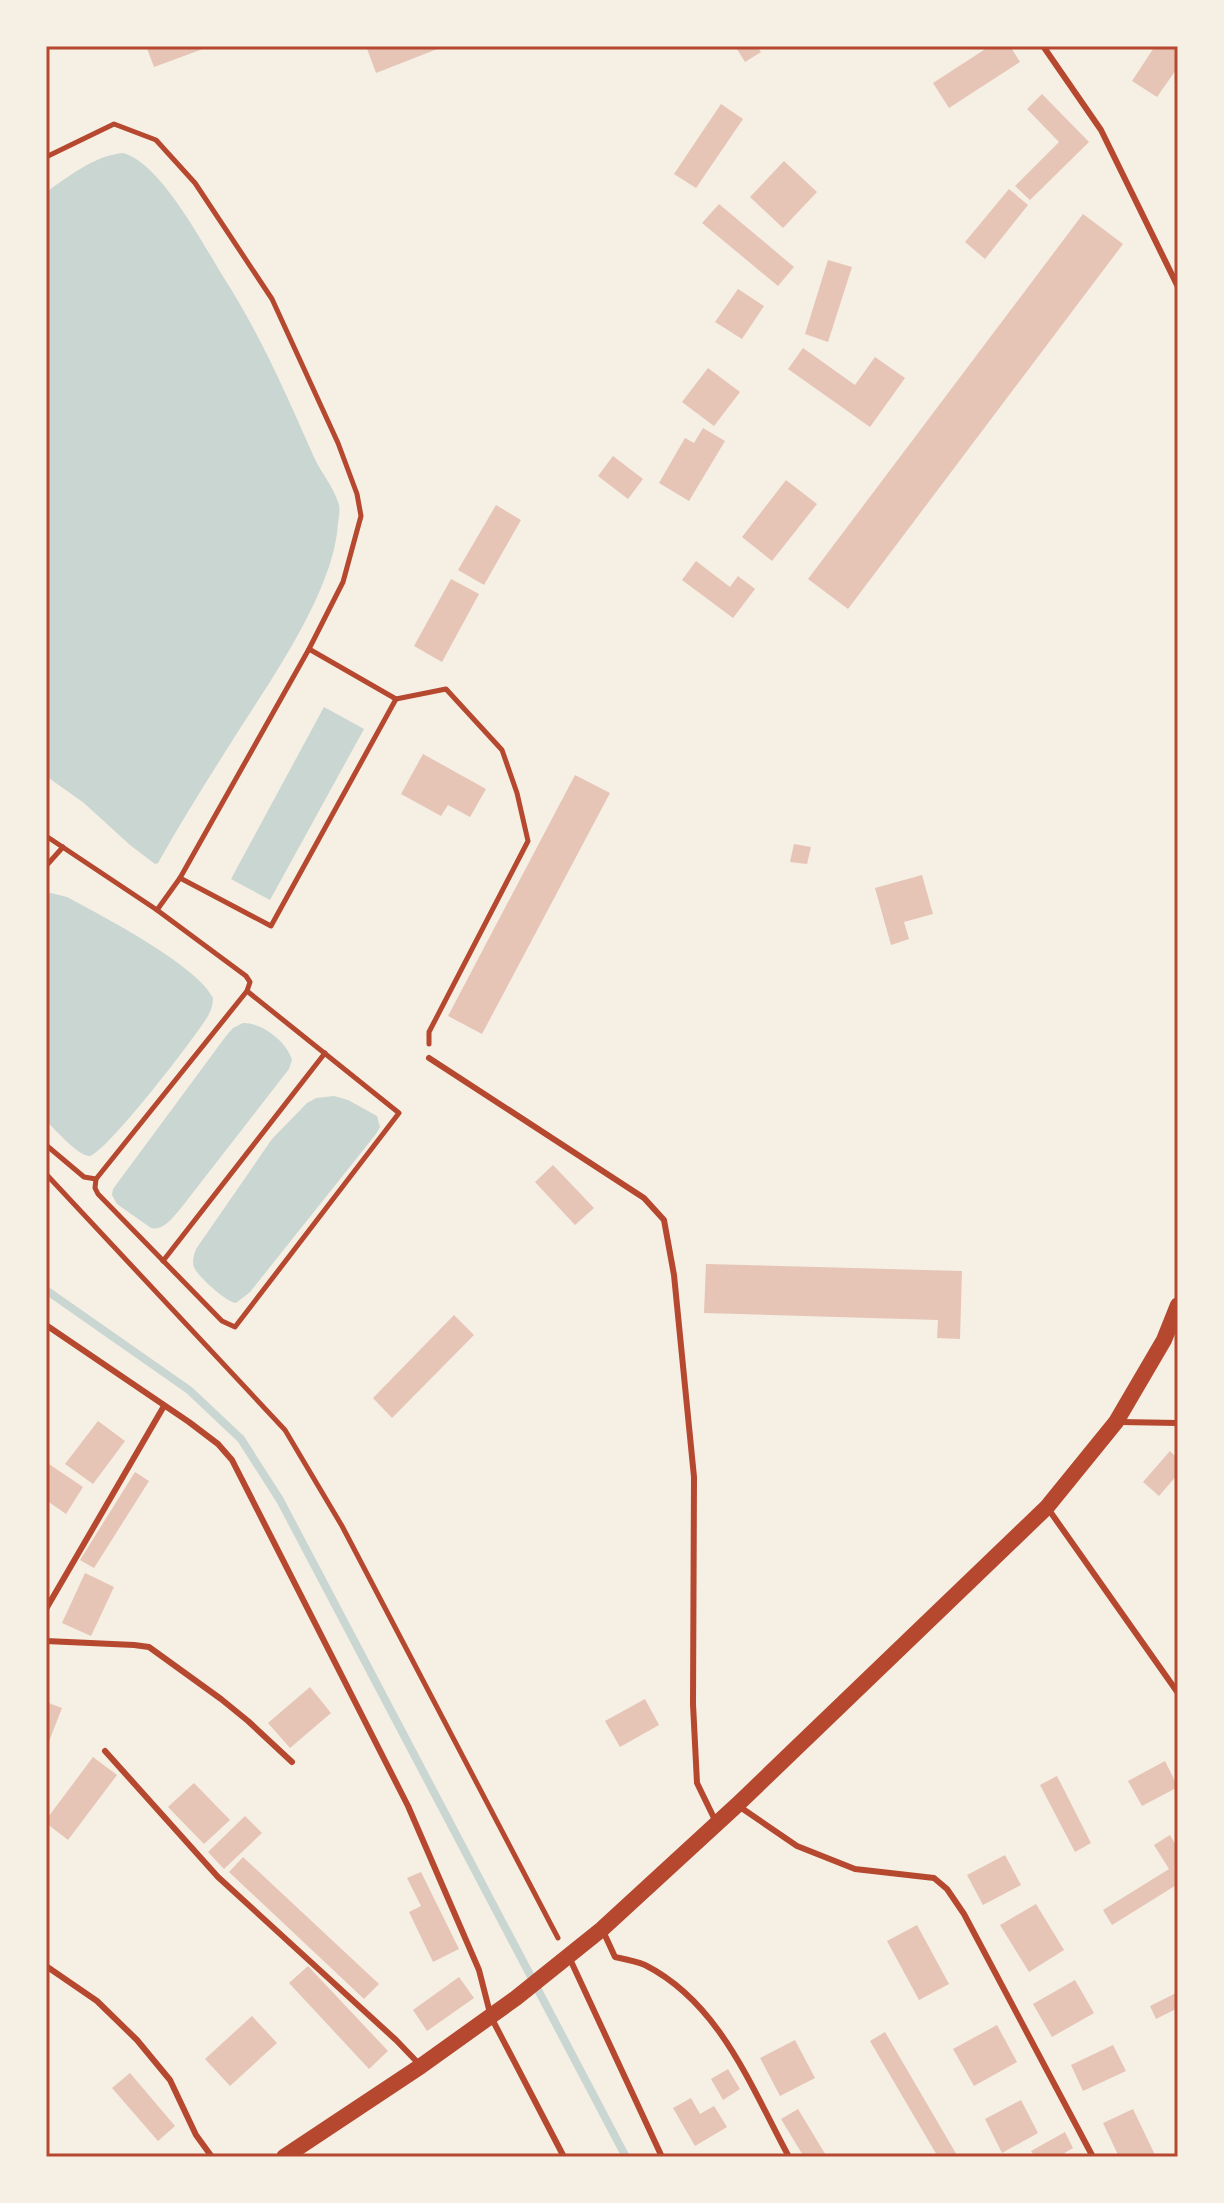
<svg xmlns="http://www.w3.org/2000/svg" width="1224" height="2203" font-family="Commissioner,sans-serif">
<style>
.water{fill:#c9d6d2}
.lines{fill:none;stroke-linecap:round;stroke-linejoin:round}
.stream{stroke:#c9d6d2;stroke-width:8}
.building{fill:#e6c5b7}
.path{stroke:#b5482f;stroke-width:5}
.service{stroke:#b5482f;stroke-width:6}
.secondary{stroke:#b5482f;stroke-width:16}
.neatline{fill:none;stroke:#b5482f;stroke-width:3}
</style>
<rect width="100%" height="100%" fill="#f6efe4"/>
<g class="water">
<path d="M123,153c37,9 81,93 101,125 36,56 63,118 90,179 7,16 20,30 25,48 1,5 0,12 -1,18 -4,71 -73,165 -111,226 -24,38 -47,75 -69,114l-3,1 -25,-19 -46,-42 -38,-27v-584c24,-16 47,-36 77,-39z"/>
<polygon points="324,707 364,729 270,900 231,879"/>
<path d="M51,893l16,4c35,19 130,68 146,101 0,7 -2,12 -5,18 -11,19 -104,140 -119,140 -12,-1 -34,-27 -43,-35v-227z"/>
<path d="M243,1023c20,0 44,19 49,37l-3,9 -108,139c-8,9 -17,23 -30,20l-34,-24 -5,-9 1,-6 113,-153 7,-8z"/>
<path d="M334,1096l14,4 29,16 3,11 -4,7 -126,158 -14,11c-10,-1 -36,-25 -41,-34 -4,-6 -1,-14 1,-20l76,-110 35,-36 9,-5z"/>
</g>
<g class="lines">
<polyline class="stream" points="46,1290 189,1390 241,1439 280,1500 626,2157"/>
</g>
<g class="building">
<polygon points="146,46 211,46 154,67"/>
<polygon points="366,46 445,46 376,73"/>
<polygon points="735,46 757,46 761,52 745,62"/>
<polygon points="990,46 1010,46 1020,62 949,108 933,83"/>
<polygon points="1155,46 1178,46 1178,67 1157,97 1132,81"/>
<polygon points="1042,94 1089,142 1030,200 1015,186 1059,142 1027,109"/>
<polygon points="721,104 743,119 696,188 674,174"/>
<polygon points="784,161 817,192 783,228 750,197"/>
<polygon points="1009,189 1028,205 985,259 965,242"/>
<polygon points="719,204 794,267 778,286 702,223"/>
<polygon points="1083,214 1123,244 848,609 808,579"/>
<polygon points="828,260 852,267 828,342 805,334"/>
<polygon points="738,289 764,306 742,339 715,322"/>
<polygon points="803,348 855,385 875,357 905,378 870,427 788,369"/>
<polygon points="708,368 740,392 714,426 682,402"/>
<polygon points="703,428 725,441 689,501 659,483 685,438 694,443"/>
<polygon points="613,456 643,479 628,499 598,476"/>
<polygon points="786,480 817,504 772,561 742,537"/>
<polygon points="496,505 521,520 484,585 458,570"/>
<polygon points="696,561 730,587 738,576 755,589 733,618 682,580"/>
<polygon points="451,579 479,594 442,662 414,646"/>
<polygon points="423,754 486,789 470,817 448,805 441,816 401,794"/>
<polygon points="575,775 610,793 482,1034 448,1016"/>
<polygon points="794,844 811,847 807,864 790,862"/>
<polygon points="922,875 933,914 904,922 909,939 891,945 875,888"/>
<polygon points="553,1165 594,1208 575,1225 535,1182"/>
<polygon points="706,1264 962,1271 960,1339 937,1338 938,1320 704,1313"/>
<polygon points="454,1315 474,1335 392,1418 373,1398"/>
<polygon points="98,1421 125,1441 93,1484 65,1464"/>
<polygon points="1170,1451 1178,1459 1178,1474 1159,1496 1143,1482"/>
<polygon points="46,1462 83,1487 66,1514 46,1500"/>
<polygon points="135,1472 149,1481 94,1568 80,1560"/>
<polygon points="85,1573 114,1587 91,1636 62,1623"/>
<polygon points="310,1687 331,1713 290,1748 268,1723"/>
<polygon points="645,1699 659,1725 620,1747 605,1721"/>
<polygon points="46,1702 62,1708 46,1749"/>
<polygon points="93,1757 117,1775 68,1840 46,1823 46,1820"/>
<polygon points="1165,1761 1178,1787 1142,1806 1128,1781"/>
<polygon points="1057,1776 1091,1843 1075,1852 1040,1785"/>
<polygon points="194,1783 230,1820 204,1844 168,1807"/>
<polygon points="245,1816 262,1833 224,1869 208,1852"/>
<polygon points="1170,1835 1178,1849 1178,1884 1112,1925 1103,1910 1169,1869 1154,1845"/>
<polygon points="1005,1855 1021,1885 983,1905 967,1875"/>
<polygon points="243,1857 379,1984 364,1999 229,1872"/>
<polygon points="421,1872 459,1949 433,1962 409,1912 421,1906 407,1878"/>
<polygon points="1036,1904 1064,1950 1029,1972 1000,1925"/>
<polygon points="917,1925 949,1984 919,2000 887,1941"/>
<polygon points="308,1966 388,2051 369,2069 289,1983"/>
<polygon points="459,1977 474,1998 427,2031 413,2010"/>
<polygon points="1075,1980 1094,2013 1052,2037 1033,2004"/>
<polygon points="1178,1992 1178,2008 1156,2019 1150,2006"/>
<polygon points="252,2016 277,2043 230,2086 205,2059"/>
<polygon points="997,2025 1017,2062 974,2086 953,2049"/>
<polygon points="885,2032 958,2157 938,2157 870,2041"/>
<polygon points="795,2040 815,2078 780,2096 760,2058"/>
<polygon points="1113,2045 1126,2071 1083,2091 1071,2065"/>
<polygon points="728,2069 740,2089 723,2100 711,2079"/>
<polygon points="130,2073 175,2126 158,2141 112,2088"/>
<polygon points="691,2098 700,2114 714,2106 727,2127 695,2146 673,2108"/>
<polygon points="1021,2100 1038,2133 1002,2153 985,2119"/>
<polygon points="798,2109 827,2157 804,2157 781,2119"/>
<polygon points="1133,2109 1156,2157 1119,2157 1103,2123"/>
<polygon points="1065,2132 1073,2148 1058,2157 1035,2157 1031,2151"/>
</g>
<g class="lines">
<g class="path">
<polyline points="46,157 114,124 156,140 195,183 272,299 338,443 357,494 361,516 343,582 309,649 180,878 157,910 46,836"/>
<polyline points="396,699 446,689 502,750 517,793 528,841 429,1032 429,1044"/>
<polyline points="46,866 63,847"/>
<polyline points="180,878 271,926 396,699 309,649"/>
<polyline points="46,1145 84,1177 96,1179 247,991 250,982 246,976 157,910"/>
<polyline points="46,1174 285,1430 342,1526 558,1938"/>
<polyline points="96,1179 95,1188 98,1194 222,1321 235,1327 399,1113 247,991"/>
<polyline points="163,1261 325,1053"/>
</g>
<g class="service">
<polyline points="1043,46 1101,130 1178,287"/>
<polyline points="429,1058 644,1198 664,1220 674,1275 694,1477 693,1704 697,1783 715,1820"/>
<polyline points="46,1325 189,1422 218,1444 232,1460 408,1806 479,1970 491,2017 564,2157"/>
<polyline points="1120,1422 1178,1423"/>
<polyline points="1049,1510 1178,1693"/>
<polyline points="46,1609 164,1406"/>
<polyline points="46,1641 134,1645 149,1647 221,1699 248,1721 292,1762"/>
<polyline points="105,1751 218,1877 396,2040 421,2066"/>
<polyline points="740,1807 797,1846 855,1869 934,1878 947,1889 964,1914 1093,2157"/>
<path d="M603,1931l12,26c10,2 21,4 30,8 75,38 106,122 144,192"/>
<polyline points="569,1957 662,2157"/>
<polyline points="46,1966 97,2001 137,2040 170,2080 196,2135 212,2157"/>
</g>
<polyline class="secondary" points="284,2157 421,2066 516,1998 602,1929 737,1805 1047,1507 1116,1422 1164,1340 1178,1305"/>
</g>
<rect width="1224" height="2203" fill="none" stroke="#f6efe4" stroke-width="96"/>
<rect x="48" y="48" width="1128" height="2107" class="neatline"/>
</svg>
